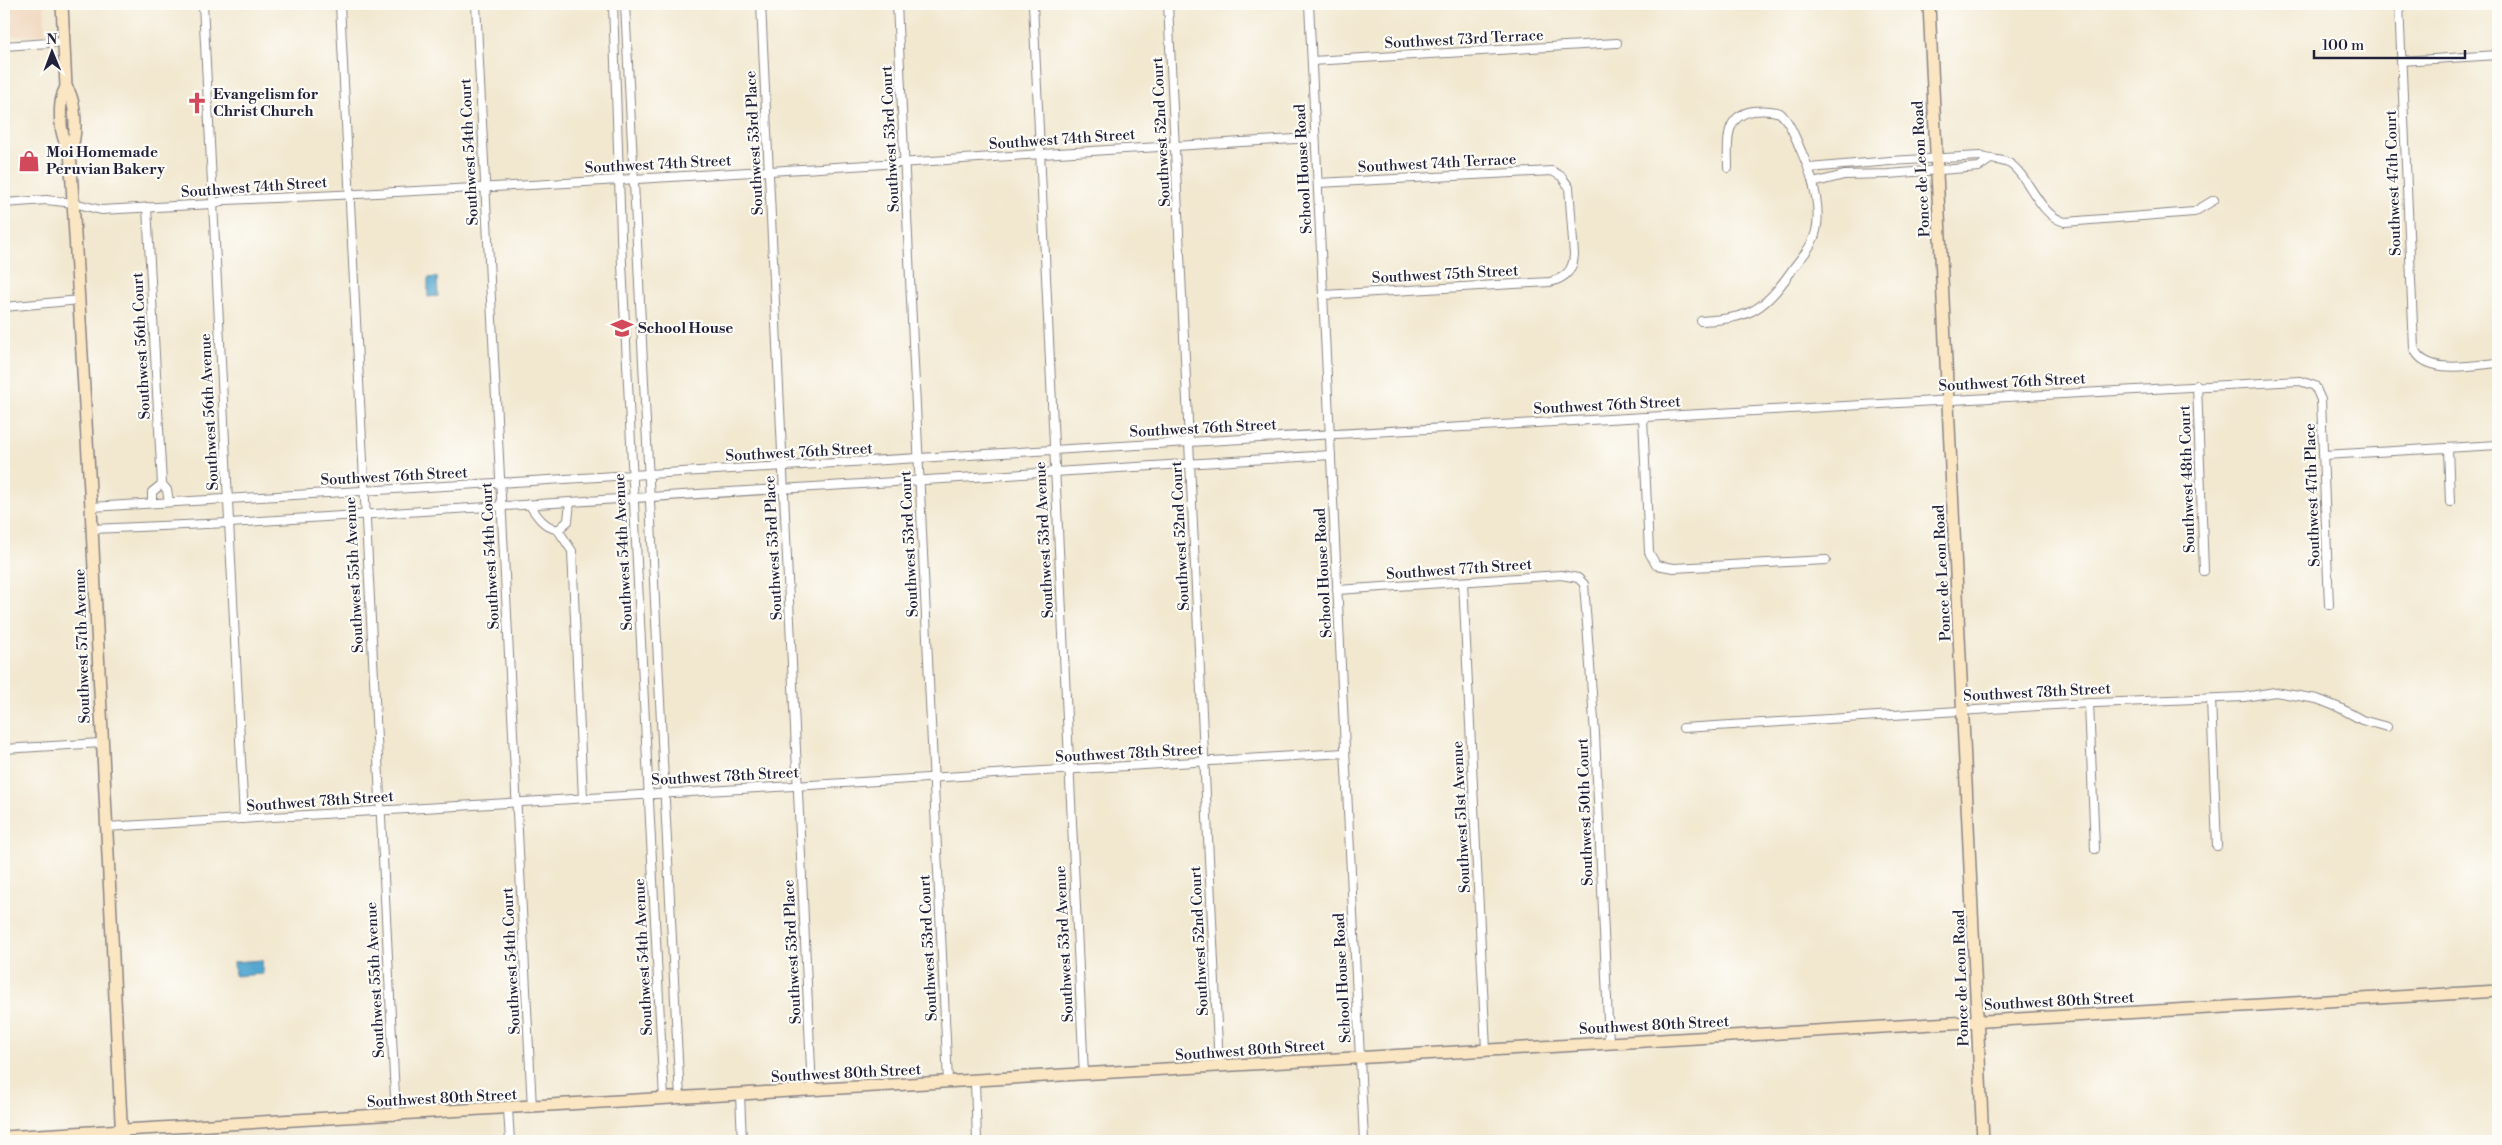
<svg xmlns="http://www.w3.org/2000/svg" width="2502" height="1145" font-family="'Libre Bodoni',serif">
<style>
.built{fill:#f0d6bc}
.water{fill:#54a7cf;stroke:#3b6485}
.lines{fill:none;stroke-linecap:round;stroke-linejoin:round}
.street-casing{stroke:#8a8586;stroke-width:10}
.secondary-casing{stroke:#8a8586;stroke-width:14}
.street{stroke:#fff;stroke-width:8}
.secondary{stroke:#fbe6c3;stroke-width:11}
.labels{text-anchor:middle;stroke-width:4.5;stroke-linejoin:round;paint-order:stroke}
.street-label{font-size:15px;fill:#22223b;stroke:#fdfcf7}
.poi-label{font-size:15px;font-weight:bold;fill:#22223b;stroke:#fdfcf7;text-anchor:start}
</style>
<rect width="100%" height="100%" fill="#fdfcf7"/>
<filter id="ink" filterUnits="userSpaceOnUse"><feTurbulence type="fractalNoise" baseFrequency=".02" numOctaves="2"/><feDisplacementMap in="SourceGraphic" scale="10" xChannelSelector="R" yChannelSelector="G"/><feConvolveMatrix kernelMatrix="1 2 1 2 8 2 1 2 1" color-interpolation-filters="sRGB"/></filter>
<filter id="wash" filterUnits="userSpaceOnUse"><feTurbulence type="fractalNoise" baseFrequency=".0096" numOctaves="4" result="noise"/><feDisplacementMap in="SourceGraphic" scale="20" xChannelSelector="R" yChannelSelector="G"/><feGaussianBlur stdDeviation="1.12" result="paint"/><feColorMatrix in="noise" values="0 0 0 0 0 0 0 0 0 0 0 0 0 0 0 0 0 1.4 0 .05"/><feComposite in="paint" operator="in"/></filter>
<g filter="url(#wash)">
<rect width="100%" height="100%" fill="#f2e8d0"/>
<polygon class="built" points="4,4 44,4 45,34 4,37"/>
<g class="water">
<polygon points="437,277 438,296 428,297 428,278"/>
<polygon points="262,960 263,974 235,976 234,962"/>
</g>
</g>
<g filter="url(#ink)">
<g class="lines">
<g class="street-casing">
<g id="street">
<polyline points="203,4 244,819"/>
<polyline points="340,4 396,1116"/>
<polyline points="476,4 532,1108"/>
<polyline points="613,4 622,264 664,1099"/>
<polyline points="625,4 680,1099"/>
<polyline points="761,4 812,1090"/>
<polyline points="897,4 948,1082"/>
<polyline points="1033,4 1084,1075"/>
<polyline points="1168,4 1219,1067"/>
<polyline points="1309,4 1364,1141"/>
<path d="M2399,4l15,344c10,28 60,17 84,15"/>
<polyline points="4,46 64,42"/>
<polyline points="1312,61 1617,43"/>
<polyline points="2401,61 2498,55"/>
<path d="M1809,168l81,-7 90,-5c11,5 24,2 33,10 18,15 27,50 52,56l129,-10 20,-12"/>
<path d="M1318,183l234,-12 9,5 8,11 5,68c-1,16 -9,23 -24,27l-227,13"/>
<polyline points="1813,183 1844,175 1888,174 1979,167 1989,160"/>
<path d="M4,203l42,-3 28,3 27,7 111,-6 13,-4c364,-15 727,-42 1090,-62"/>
<polyline points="147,207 162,484 167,490 169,502"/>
<polyline points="4,307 80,300"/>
<path d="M1701,321c48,-3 61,-9 89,-48 7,-11 17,-20 22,-31 13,-25 1,-65 -10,-89 -6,-13 -11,-30 -22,-40 -9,-3 -18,-3 -27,-2 -30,5 -25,33 -25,57"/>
<polyline points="2197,385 2204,571"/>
<polyline points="1643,417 1649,552 1656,565 1674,568 1826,560"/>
<polyline points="2448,448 2450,502"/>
<polyline points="2324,455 2498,445"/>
<polyline points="152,503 152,492 162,484"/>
<path d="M529,504c8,12 14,22 29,26l10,-9 2,-19"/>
<polyline points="91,507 1189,442 2300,381 2315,386 2321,400 2329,605"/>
<polyline points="92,529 229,523 1331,455"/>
<polyline points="558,530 572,551 583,798"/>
<polyline points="1463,582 1486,1050"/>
<polyline points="1337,590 1561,575 1578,578 1584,584 1595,734 1609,1043"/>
<polyline points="2211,699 2217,846"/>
<polyline points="2089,703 2095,849"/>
<polyline points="1683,728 2071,704 2244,697 2275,692 2317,699 2340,708 2362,720 2387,727"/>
<polyline points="4,749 101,743"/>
<polyline points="106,827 1345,753"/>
<polyline points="975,1081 977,1141"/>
<polyline points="740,1095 742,1141"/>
<polyline points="508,1109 510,1141"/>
</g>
</g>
<g class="secondary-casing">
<g id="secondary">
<path d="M62,4l4,83c-9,16 -7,50 4,63"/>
<polyline points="1929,4 1983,1141"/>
<path d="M66,87c10,12 12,50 4,63l21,357 31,634"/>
<polyline points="4,1137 2498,991"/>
</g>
</g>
<use href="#street" class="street"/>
<use href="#secondary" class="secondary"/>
</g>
</g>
<defs>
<g id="church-bare" transform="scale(1.725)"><path d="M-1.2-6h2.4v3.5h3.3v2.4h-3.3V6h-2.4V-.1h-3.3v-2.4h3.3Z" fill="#d1495b" stroke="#fdfcf7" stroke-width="2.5" paint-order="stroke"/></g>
<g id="shop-bare" transform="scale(1.725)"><path d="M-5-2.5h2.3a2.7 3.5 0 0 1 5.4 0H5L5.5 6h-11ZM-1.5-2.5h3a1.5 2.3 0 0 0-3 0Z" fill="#d1495b" stroke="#fdfcf7" stroke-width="2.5" paint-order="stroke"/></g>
<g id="school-bare" transform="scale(1.725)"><path d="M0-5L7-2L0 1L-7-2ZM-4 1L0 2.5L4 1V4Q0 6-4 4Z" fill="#d1495b" stroke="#fdfcf7" stroke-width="2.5" paint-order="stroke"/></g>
</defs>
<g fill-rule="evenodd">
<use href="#church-bare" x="197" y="103"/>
<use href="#shop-bare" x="29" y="161"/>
<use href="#school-bare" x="622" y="328"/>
</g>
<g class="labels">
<g class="street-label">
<text transform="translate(1464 39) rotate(-3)" y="5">Southwest 73rd Terrace</text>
<text transform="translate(1161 132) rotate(-93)" y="5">Southwest 52nd Court</text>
<text transform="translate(890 139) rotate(-93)" y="5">Southwest 53rd Court</text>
<text transform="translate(1062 139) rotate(-4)" y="5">Southwest 74th Street</text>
<text transform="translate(754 143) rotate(-93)" y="5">Southwest 53rd Place</text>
<text transform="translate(469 152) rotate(-93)" y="5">Southwest 54th Court</text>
<text transform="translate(1437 163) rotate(-3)" y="5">Southwest 74th Terrace</text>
<text transform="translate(658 164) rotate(-3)" y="5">Southwest 74th Street</text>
<text transform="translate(1303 169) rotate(-93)" y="5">School House Road</text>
<text transform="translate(1921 169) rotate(-93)" y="5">Ponce de Leon Road</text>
<text transform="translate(2393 183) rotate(-92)" y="5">Southwest 47th Court</text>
<text transform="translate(254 187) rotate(-4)" y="5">Southwest 74th Street</text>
<text transform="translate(1445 274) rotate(-3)" y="5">Southwest 75th Street</text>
<text transform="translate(141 346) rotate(-93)" y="5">Southwest 56th Court</text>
<text transform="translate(2012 382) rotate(-3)" y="5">Southwest 76th Street</text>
<text transform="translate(1607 405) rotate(-3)" y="5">Southwest 76th Street</text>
<text transform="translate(209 412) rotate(-93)" y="5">Southwest 56th Avenue</text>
<text transform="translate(1203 428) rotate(-3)" y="5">Southwest 76th Street</text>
<text transform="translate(799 452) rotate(-3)" y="5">Southwest 76th Street</text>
<text transform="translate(394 476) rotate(-3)" y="5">Southwest 76th Street</text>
<text transform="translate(2187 479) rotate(-92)" y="5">Southwest 48th Court</text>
<text transform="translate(2312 495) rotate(-92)" y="5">Southwest 47th Place</text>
<text transform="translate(1180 536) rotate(-93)" y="5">Southwest 52nd Court</text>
<text transform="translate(1044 540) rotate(-93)" y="5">Southwest 53rd Avenue</text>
<text transform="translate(909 544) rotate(-93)" y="5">Southwest 53rd Court</text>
<text transform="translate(773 548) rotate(-93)" y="5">Southwest 53rd Place</text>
<text transform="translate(623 552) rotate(-93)" y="5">Southwest 54th Avenue</text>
<text transform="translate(490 556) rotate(-93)" y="5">Southwest 54th Court</text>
<text transform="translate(1459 569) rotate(-4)" y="5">Southwest 77th Street</text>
<text transform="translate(1323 573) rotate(-93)" y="5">School House Road</text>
<text transform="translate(1942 573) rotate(-93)" y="5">Ponce de Leon Road</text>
<text transform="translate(354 575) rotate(-93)" y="5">Southwest 55th Avenue</text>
<text transform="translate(82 646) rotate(-92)" y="5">Southwest 57th Avenue</text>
<text transform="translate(2037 692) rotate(-3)" y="5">Southwest 78th Street</text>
<text transform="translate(1129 753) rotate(-3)" y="5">Southwest 78th Street</text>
<text transform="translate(725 776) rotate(-3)" y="5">Southwest 78th Street</text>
<text transform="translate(320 801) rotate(-4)" y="5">Southwest 78th Street</text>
<text transform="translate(1585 812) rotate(-92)" y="5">Southwest 50th Court</text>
<text transform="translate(1461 817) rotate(-93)" y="5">Southwest 51st Avenue</text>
<text transform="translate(1199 941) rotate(-93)" y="5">Southwest 52nd Court</text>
<text transform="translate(1064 944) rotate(-93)" y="5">Southwest 53rd Avenue</text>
<text transform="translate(928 948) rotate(-93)" y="5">Southwest 53rd Court</text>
<text transform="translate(792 952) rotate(-93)" y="5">Southwest 53rd Place</text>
<text transform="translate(643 957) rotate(-93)" y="5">Southwest 54th Avenue</text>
<text transform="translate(511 961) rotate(-93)" y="5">Southwest 54th Court</text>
<text transform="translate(1342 978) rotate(-93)" y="5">School House Road</text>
<text transform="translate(1961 978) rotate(-92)" y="5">Ponce de Leon Road</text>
<text transform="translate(375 980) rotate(-93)" y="5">Southwest 55th Avenue</text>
<text transform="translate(2059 1001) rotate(-3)" y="5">Southwest 80th Street</text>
<text transform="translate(1654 1025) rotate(-3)" y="5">Southwest 80th Street</text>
<text transform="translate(1250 1050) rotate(-4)" y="5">Southwest 80th Street</text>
<text transform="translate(846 1073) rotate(-3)" y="5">Southwest 80th Street</text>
<text transform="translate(442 1098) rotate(-3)" y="5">Southwest 80th Street</text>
</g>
<g class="poi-label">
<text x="213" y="99">Evangelism for<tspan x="213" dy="17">Christ Church</tspan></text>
<text x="46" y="157">Moi Homemade<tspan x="46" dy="17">Peruvian Bakery</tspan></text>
<text x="638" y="333">School House</text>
</g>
</g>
<rect width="2502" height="1145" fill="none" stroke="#fdfcf7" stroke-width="20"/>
<g transform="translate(52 52) rotate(359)" stroke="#fdfcf7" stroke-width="4" paint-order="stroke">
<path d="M0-4L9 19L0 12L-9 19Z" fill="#22223b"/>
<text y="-8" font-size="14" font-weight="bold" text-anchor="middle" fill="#22223b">N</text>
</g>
<path d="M2314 50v8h151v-8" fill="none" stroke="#22223b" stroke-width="2.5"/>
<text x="2322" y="50" font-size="15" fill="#22223b" stroke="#fdfcf7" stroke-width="4" paint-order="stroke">100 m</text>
</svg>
